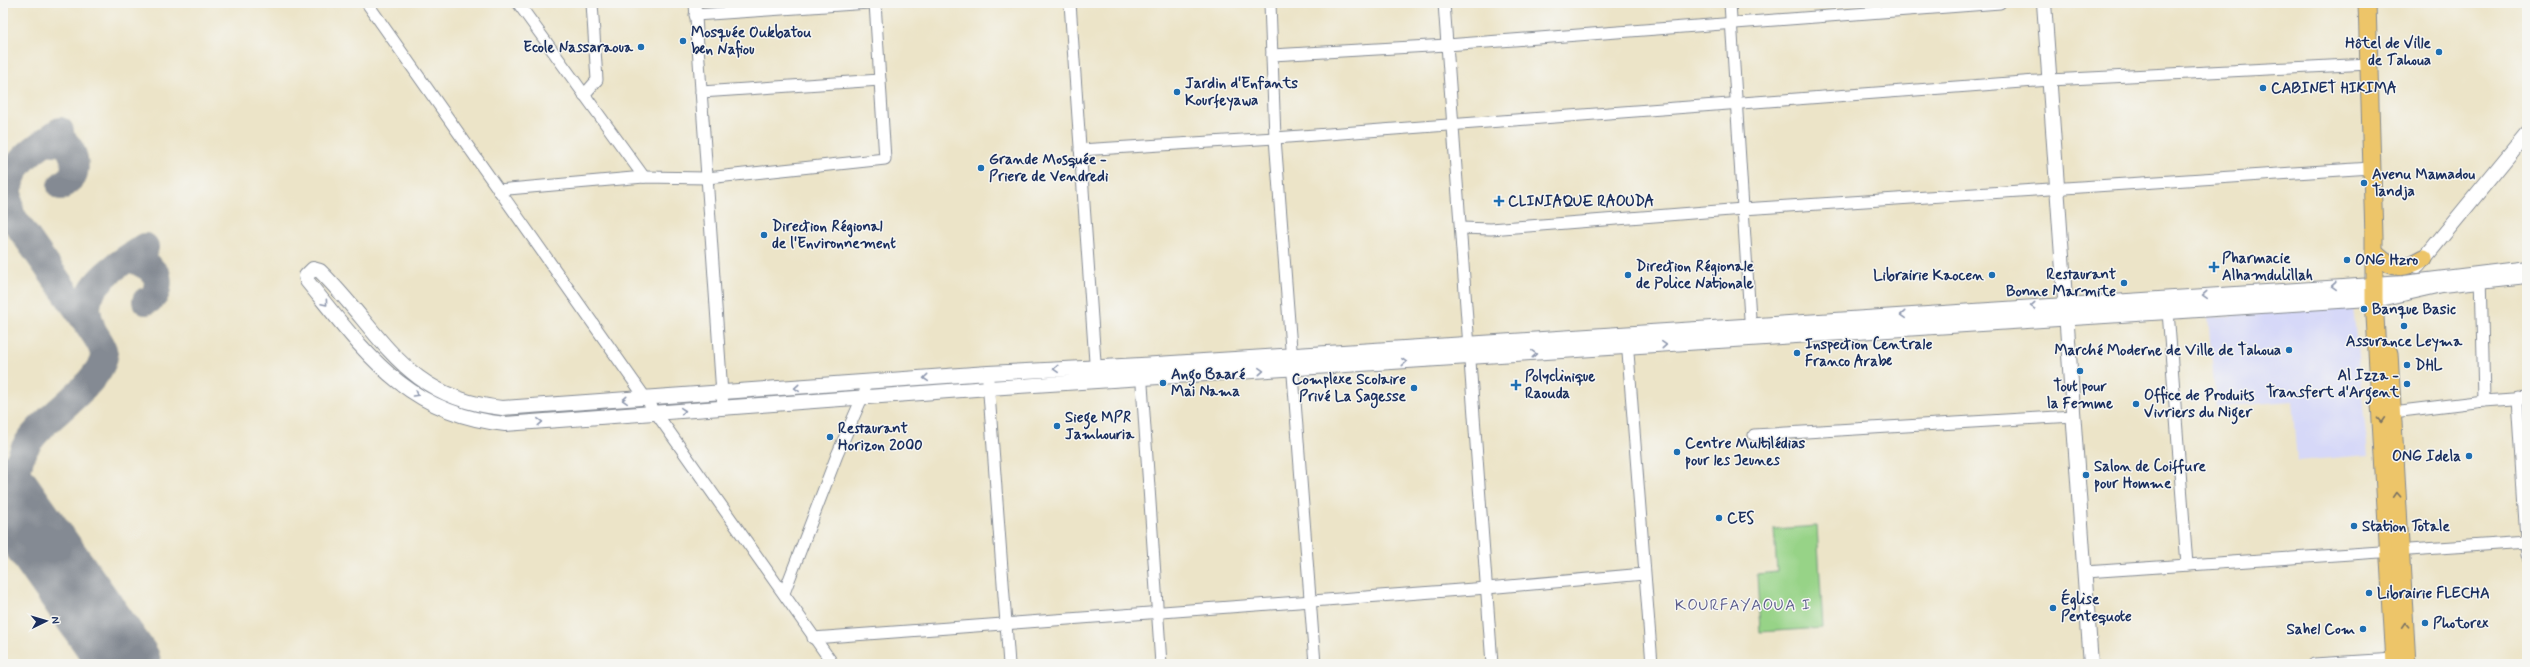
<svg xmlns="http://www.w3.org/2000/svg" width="2530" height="667" font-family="Mynerve,sans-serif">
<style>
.built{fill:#d6d8f8}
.green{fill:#97d387;stroke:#598172}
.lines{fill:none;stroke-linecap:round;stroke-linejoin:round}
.taxiway{stroke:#848a93;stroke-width:28}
.runway{stroke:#848a93;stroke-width:70}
.minor-casing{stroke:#848a93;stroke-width:13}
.tertiary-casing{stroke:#848a93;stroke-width:16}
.primary-casing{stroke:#848a93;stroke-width:19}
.minor{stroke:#fff;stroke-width:11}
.tertiary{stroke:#fff;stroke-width:14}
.primary{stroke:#edc569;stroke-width:17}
.oneway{stroke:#8d97ae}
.oneway2{stroke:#797263}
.poi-dot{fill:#1f6fb2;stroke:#f6f6f2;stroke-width:1.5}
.labels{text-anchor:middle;stroke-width:3;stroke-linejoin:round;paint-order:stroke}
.poi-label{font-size:15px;font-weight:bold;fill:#1b2f5e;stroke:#f6f6f2;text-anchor:start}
.neighbourhood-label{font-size:16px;letter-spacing:1px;fill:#5b5d8d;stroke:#f6f6f2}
</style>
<rect width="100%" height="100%" fill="#f6f6f2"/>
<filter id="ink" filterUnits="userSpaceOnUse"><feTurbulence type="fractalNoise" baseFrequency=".025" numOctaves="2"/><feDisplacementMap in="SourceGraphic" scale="8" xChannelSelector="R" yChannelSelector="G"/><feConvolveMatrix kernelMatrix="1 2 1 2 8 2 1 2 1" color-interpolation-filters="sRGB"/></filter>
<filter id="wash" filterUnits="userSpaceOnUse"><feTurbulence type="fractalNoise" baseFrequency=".012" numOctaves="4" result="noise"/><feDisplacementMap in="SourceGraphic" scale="16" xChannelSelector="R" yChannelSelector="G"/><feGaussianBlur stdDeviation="0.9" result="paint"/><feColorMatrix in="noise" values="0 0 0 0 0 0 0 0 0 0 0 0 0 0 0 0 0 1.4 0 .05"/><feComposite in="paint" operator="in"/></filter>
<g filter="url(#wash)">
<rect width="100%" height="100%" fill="#ece4c8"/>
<polygon class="built" points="2353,307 2368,455 2297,461 2292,401 2216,407 2208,317"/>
<polygon class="green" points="1817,526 1823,628 1760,632 1757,574 1777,572 1774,529"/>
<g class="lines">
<g class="taxiway">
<path d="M46,141l19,2c9,9 12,21 8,33l-12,10"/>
<path d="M130,257l20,11 7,8c2,10 0,22 -11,25"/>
<path d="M92,329c-2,-6 -5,-14 -5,-21 0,-27 38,-48 58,-61"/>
<path d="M22,516c-22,-77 26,-88 68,-135 6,-7 14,-17 14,-26 -1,-10 -7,-17 -12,-25l-81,-115c-11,-46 16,-61 49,-84"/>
</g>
<polyline class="runway" points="3,490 126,664"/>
</g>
</g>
<g filter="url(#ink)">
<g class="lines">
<g class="minor-casing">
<g id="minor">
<polyline points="367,3 833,664"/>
<polyline points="518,3 644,177"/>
<polyline points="695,3 723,408"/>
<polyline points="1070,3 1096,376"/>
<polyline points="1270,3 1275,138 1315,664"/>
<polyline points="1444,3 1492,664"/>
<polyline points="1730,3 1751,334"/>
<polyline points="695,15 869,3"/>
<polyline points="1272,55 1447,45 2000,3"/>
<polyline points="701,92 880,80"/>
<polyline points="584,95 597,80 592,3"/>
<polyline points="1080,150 1275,138 2050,80 2369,64"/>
<polyline points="498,190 644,177 707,178 885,159 875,3"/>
<polyline points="1461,228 1491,229 1743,209 2371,168"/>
<polyline points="2481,273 2484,401 2527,398"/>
<polyline points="2168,311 2187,565"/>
<polyline points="1627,340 1652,664"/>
<polyline points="1141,370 1161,664"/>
<polyline points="988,380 1009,664"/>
<polyline points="2517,398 2527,555"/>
<polyline points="2393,412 2484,401"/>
<polyline points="1754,435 2074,416"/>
<polyline points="2085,572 2527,542"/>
<polyline points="784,593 837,455 865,391"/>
<polyline points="813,638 1487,588 1644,574"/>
<polyline points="2314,664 2394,659"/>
</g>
</g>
<g class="tertiary-casing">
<g id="tertiary">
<polyline points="2044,3 2091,664"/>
<polyline points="2418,266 2527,133"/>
<path d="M2527,268l-123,15 -1263,82 -153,8 -486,35c-99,-10 -120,-76 -182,-137l-7,-2 -7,7 1,5c58,71 99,133 198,143l484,-36 1396,-90 57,-13 85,-9"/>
</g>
</g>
<g class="primary-casing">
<g id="primary">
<polyline points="2367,3 2374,237 2374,299 2395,664"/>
<path d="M2377,255c17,16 28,14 47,3"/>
<polyline points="2389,353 2407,664"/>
</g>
</g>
<use href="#minor" class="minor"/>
<use href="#tertiary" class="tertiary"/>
<use href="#primary" class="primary"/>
</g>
<defs><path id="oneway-chevron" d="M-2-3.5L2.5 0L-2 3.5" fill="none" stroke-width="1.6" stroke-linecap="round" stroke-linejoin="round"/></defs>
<g class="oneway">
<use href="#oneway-chevron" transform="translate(2334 286) rotate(176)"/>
<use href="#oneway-chevron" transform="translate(2205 295) rotate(176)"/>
<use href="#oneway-chevron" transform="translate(325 303) rotate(50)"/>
<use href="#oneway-chevron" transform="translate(2033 306) rotate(176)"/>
<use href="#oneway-chevron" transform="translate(1903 315) rotate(176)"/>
<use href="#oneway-chevron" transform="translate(1664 345) rotate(-4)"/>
<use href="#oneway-chevron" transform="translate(1534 354) rotate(-4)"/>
<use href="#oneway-chevron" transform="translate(1404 362) rotate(-4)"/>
<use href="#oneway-chevron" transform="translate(1056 369) rotate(177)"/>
<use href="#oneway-chevron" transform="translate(1261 371) rotate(-4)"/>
<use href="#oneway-chevron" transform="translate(926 378) rotate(175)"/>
<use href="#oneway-chevron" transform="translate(797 388) rotate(176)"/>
<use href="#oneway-chevron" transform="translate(416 394) rotate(30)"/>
<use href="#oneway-chevron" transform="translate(625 400) rotate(176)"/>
<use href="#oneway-chevron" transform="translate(683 411) rotate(-5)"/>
<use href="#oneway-chevron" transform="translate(540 422) rotate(-4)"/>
</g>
<g class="oneway2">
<use href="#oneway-chevron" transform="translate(2381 420) rotate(87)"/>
<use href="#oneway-chevron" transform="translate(2397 495) rotate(-93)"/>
<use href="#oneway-chevron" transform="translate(2405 625) rotate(-93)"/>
</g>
</g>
<g class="poi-dot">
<circle cx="683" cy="41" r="4"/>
<circle cx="641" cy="47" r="4"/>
<circle cx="2439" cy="52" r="4"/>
<circle cx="2263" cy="88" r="4"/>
<circle cx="1177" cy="92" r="4"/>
<circle cx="981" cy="168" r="4"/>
<circle cx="2364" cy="183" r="4"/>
<path d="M1497 195h4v4h4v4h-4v4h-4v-4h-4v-4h4z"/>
<circle cx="764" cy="235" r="4"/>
<circle cx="2347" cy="260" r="4"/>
<path d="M2212 261h4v4h4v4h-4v4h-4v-4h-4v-4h4z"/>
<circle cx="1628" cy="275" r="4"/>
<circle cx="1992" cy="275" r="4"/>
<circle cx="2124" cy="283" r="4"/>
<circle cx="2364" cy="309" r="4"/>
<circle cx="2404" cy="326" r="4"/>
<circle cx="2289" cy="350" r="4"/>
<circle cx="1797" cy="353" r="4"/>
<circle cx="2407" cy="365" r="4"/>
<circle cx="2080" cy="371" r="4"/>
<circle cx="1163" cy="383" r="4"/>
<circle cx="2407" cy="384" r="4"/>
<path d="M1514 379h4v4h4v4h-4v4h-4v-4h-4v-4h4z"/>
<circle cx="1414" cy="388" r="4"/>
<circle cx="2136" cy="404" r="4"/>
<circle cx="1057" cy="426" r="4"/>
<circle cx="830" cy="437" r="4"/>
<circle cx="1677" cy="452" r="4"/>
<circle cx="2469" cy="456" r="4"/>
<circle cx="2086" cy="475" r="4"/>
<circle cx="1719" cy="518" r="4"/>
<circle cx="2354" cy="526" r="4"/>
<circle cx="2369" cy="593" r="4"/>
<circle cx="2053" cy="608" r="4"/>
<circle cx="2425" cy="623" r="4"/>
<circle cx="2363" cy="629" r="4"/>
</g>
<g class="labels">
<g class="poi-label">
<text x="691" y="37">Mosquée Oukbatou<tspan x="691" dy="17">ben Nafiou</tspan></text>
<text x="2431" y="48" text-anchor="end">Hôtel de Ville<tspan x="2431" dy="17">de Tahoua</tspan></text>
<text x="633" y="52" text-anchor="end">Ecole Nassaraoua</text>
<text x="1185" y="88">Jardin d'Enfants<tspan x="1185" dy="17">Kourfeyawa</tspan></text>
<text x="2271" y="93">CABINET HIKIMA</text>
<text x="989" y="164">Grande Mosquée -<tspan x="989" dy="17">Priere de Vendredi</tspan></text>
<text x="2372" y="179">Avenu Mamadou<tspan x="2372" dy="17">Tandja</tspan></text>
<text x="1508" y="206">CLINIAQUE RAOUDA</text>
<text x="772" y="231">Direction Régional<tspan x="772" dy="17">de l'Environnement</tspan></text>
<text x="2222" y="263">Pharmacie<tspan x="2222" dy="17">Alhamdulillah</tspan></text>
<text x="2355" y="265">ONG Hzro</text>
<text x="1636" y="271">Direction Régionale<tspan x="1636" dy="17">de Police Nationale</tspan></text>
<text x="2116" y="279" text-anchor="end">Restaurant<tspan x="2116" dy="17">Bonne Marmite</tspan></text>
<text x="1984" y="280" text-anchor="end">Librairie Kaocen</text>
<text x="2372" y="314">Banque Basic</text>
<text x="2404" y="346" text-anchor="middle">Assurance Leyma</text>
<text x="1805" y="349">Inspection Centrale<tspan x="1805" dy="17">Franco Arabe</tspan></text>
<text x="2281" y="355" text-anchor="end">Marché Moderne de Ville de Tahoua</text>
<text x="2415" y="370">DHL</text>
<text x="1171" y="379">Ango Baaré<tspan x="1171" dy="17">Mai Nama</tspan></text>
<text x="2399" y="380" text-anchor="end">Al Izza -<tspan x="2399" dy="17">Transfert d'Argent</tspan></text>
<text x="1525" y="381">Polyclinique<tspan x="1525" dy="17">Raouda</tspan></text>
<text x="1406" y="384" text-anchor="end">Complexe Scolaire<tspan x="1406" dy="17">Privé La Sagesse</tspan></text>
<text x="2080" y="391" text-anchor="middle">Tout pour<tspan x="2080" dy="17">la Femme</tspan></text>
<text x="2144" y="400">Office de Produits<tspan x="2144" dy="17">Vivriers du Niger</tspan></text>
<text x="1065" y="422">Siege MPR<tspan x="1065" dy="17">Jamhouria</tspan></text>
<text x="838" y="433">Restaurant<tspan x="838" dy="17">Horizon 2000</tspan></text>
<text x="1685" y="448">Centre Multilédias<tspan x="1685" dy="17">pour les Jeunes</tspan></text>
<text x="2461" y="461" text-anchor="end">ONG Idela</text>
<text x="2094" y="471">Salon de Coiffure<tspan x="2094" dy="17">pour Homme</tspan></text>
<text x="1727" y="523">CES</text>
<text x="2362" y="531">Station Totale</text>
<text x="2377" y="598">Librairie FLECHA</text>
<text x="2061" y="604">Église<tspan x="2061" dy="17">Pentequote</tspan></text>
<text x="2433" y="628">Photorex</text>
<text x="2355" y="634" text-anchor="end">Sahel Com</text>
</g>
<g class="neighbourhood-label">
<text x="1743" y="610">KOURFAYAOUA I</text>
</g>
</g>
<rect width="2530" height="667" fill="none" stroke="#f6f6f2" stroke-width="16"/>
<g transform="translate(46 621) rotate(85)" stroke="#f6f6f2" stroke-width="3" paint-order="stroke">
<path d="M0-3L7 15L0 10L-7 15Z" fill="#1b2f5e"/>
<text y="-6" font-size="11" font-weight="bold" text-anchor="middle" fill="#1b2f5e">N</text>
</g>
</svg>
